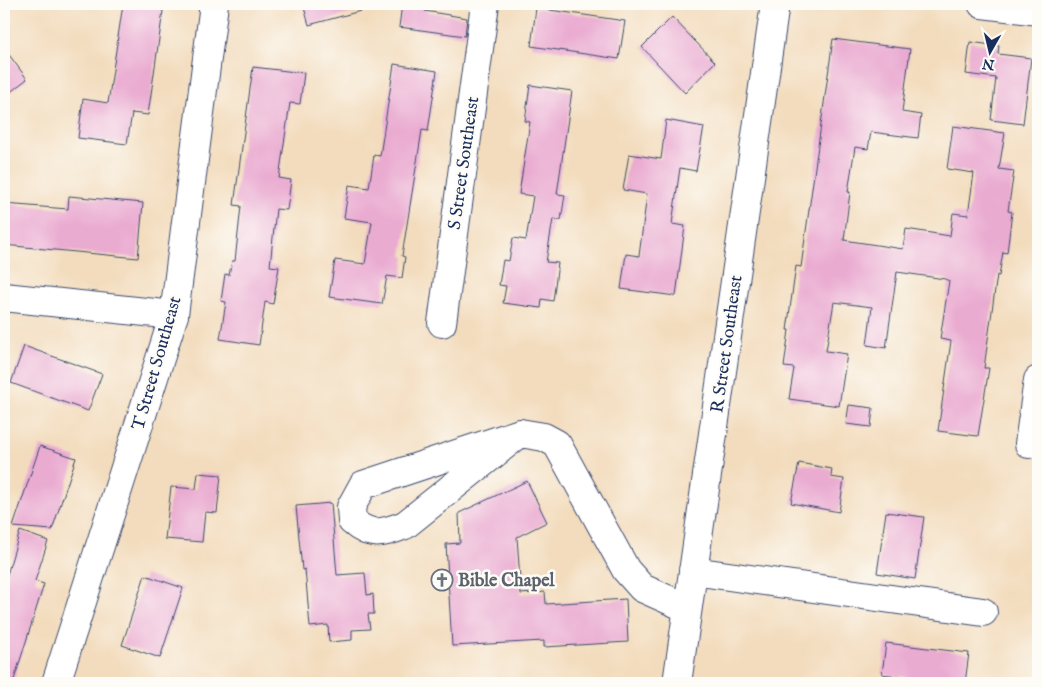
<svg xmlns="http://www.w3.org/2000/svg" width="1042" height="687" font-family="'IM FELL English',serif">
<style>
.building{fill:#eaabd1}
.lines{fill:none;stroke-linecap:round;stroke-linejoin:round}
.minor-casing{stroke:#3b496c;stroke-width:30}
.minor{stroke:#fff;stroke-width:28}
.labels{text-anchor:middle;stroke-width:5;stroke-linejoin:round;paint-order:stroke}
.street-label{font-size:18px;fill:#1b2f5e;stroke:#fdfcf7}
.worship-label{font-size:18px;font-weight:bold;fill:#5b616d;stroke:#fdfcf7;text-anchor:start}
</style>
<rect width="100%" height="100%" fill="#fdfcf7"/>
<filter id="ink" filterUnits="userSpaceOnUse"><feTurbulence type="fractalNoise" baseFrequency=".02" numOctaves="2"/><feDisplacementMap in="SourceGraphic" scale="10" xChannelSelector="R" yChannelSelector="G"/><feConvolveMatrix kernelMatrix="1 2 1 2 8 2 1 2 1" color-interpolation-filters="sRGB"/></filter>
<filter id="wash" filterUnits="userSpaceOnUse"><feTurbulence type="fractalNoise" baseFrequency=".0096" numOctaves="4" result="noise"/><feDisplacementMap in="SourceGraphic" scale="20" xChannelSelector="R" yChannelSelector="G"/><feGaussianBlur stdDeviation="1.12" result="paint"/><feColorMatrix in="noise" values="0 0 0 0 0 0 0 0 0 0 0 0 0 0 0 0 0 1.4 0 .05"/><feComposite in="paint" operator="in"/></filter>
<g filter="url(#wash)">
<rect width="100%" height="100%" fill="#f3dcbd"/>
<g id="blocks">
<g class="building">
<polygon points="123,4 164,4 148,115 132,113 127,144 78,138 83,99 108,103"/>
<polygon points="303,4 363,4 364,10 309,25"/>
<polygon points="402,4 426,4 425,11 467,18 465,36 399,27"/>
<polygon points="536,8 625,21 619,59 531,46"/>
<polygon points="672,17 715,62 685,93 642,47"/>
<polygon points="833,39 910,49 902,112 921,115 918,138 871,132 868,149 855,147 848,192 850,192 844,240 903,249 906,229 950,236 953,213 968,215 974,173 947,169 953,126 1005,133 999,169 1014,171 1008,211 1012,212 1007,253 1003,252 999,276 997,275 984,368 989,368 978,436 938,431 951,341 940,339 949,281 945,279 897,272 886,348 867,345 872,307 834,302 826,351 847,354 839,406 789,399 794,368 784,367 789,330 787,330 796,266 801,267"/>
<polygon points="970,42 999,46 998,54 1031,58 1023,124 991,120 996,78 966,74"/>
<polygon points="4,48 27,79 4,97"/>
<polygon points="394,64 437,71 428,131 422,130 402,256 405,257 402,278 387,276 382,304 329,297 335,260 365,264 372,222 344,218 349,185 369,188 374,155 380,156"/>
<polygon points="253,67 304,73 300,104 290,103 279,178 291,180 287,210 276,209 270,266 279,267 273,304 265,302 259,345 220,339 226,302 221,301 225,274 229,275 232,261 235,261 241,206 234,205"/>
<polygon points="530,85 572,91 557,194 565,195 561,220 553,219 546,262 558,263 553,301 542,299 541,308 503,303 506,286 499,285 503,260 509,261 513,238 526,240 533,196 519,194 530,122 525,121"/>
<polygon points="666,120 704,127 696,171 680,168 672,224 685,226 676,296 621,289 626,254 639,256 647,194 623,190 629,154 661,159"/>
<polygon points="69,196 143,203 138,258 4,245 4,204 68,209"/>
<polygon points="24,346 102,374 88,411 11,383"/>
<polygon points="849,405 873,408 871,427 846,424"/>
<polygon points="40,446 76,458 52,530 13,527"/>
<polygon points="799,463 832,469 831,477 844,479 839,512 791,503"/>
<polygon points="198,473 221,475 217,513 205,512 202,542 165,539 171,487 196,489"/>
<polygon points="527,481 547,522 517,537 521,594 545,592 546,604 626,599 628,642 544,647 544,641 452,646 446,544 460,543 459,513"/>
<polygon points="331,503 337,575 365,573 367,595 373,594 374,614 368,614 370,629 352,630 352,640 329,642 328,625 310,627 305,569 302,570 296,506"/>
<polygon points="886,512 924,517 915,579 877,573"/>
<polygon points="20,531 48,541 35,581 44,584 13,683 4,683 4,585"/>
<polygon points="145,575 183,588 160,658 122,645"/>
<polygon points="886,643 969,653 965,683 912,683 913,678 882,674"/>
</g>
</g>
</g>
<g filter="url(#ink)">
<use href="#blocks" fill-opacity="0" stroke="#3b496c" stroke-width="1"/>
<g class="lines">
<g class="minor-casing">
<g id="minor">
<polyline points="982,4 1038,11"/>
<polyline points="4,297 174,315"/>
<polyline points="442,323 485,4"/>
<path d="M520,433l-115,92c-22,8 -34,13 -53,-4l-1,-14 12,-22 157,-52 24,4 13,7 69,126 16,18 45,20"/>
<polyline points="1029,444 1038,380"/>
<polyline points="693,571 983,612"/>
<polyline points="56,683 174,315 214,4"/>
<polyline points="677,683 775,4"/>
</g>
</g>
<use href="#minor" class="minor"/>
</g>
</g>
<defs>
<g id="church-ring" transform="scale(1.125)"><circle r="9.5" fill="#fdfcf7" stroke="#6b7280" stroke-width="1.5"/><path d="M-1.2-6h2.4v3.5h3.3v2.4h-3.3V6h-2.4V-.1h-3.3v-2.4h3.3Z" fill="#6b7280"/></g>
</defs>
<g fill-rule="evenodd">
<use href="#church-ring" x="442" y="580"/>
</g>
<g class="labels">
<g class="street-label">
<text transform="translate(463 163) rotate(-82)" y="6">S Street Southeast</text>
<text transform="translate(726 344) rotate(-82)" y="6">R Street Southeast</text>
<text transform="translate(156 363) rotate(-74)" y="6">T Street Southeast</text>
</g>
<g class="worship-label">
<text x="458" y="586">Bible Chapel</text>
</g>
</g>
<rect width="1042" height="687" fill="none" stroke="#fdfcf7" stroke-width="20"/>
<g transform="translate(990 52) rotate(188)" stroke="#fdfcf7" stroke-width="4" paint-order="stroke">
<path d="M0-4L9 19L0 12L-9 19Z" fill="#1b2f5e"/>
<text y="-8" font-size="14" font-weight="bold" text-anchor="middle" fill="#1b2f5e">N</text>
</g>
</svg>
